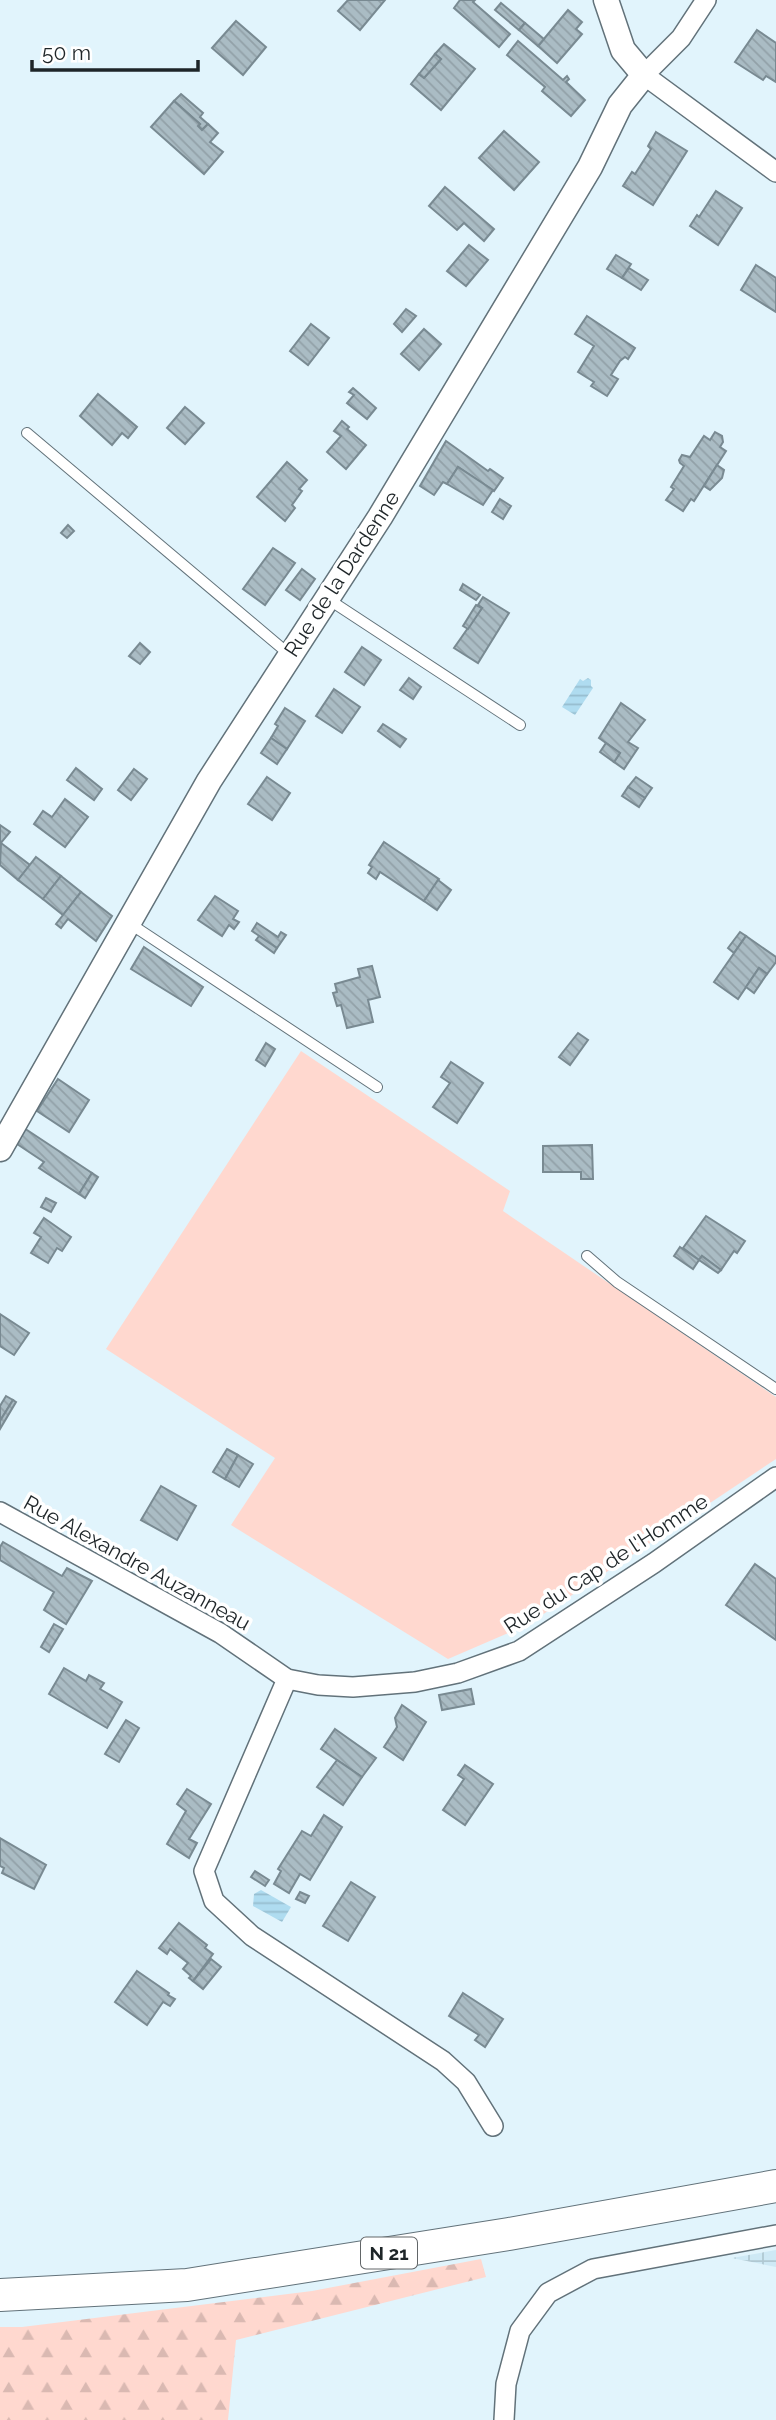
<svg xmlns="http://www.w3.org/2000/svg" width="776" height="2420" font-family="Raleway,sans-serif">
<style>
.industrial{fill:url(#industrial-grid)}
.grass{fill:#ffd8cf}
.forest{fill:url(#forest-firs)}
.water{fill:url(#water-rules)}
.building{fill:url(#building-back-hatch);stroke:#798a92;stroke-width:2}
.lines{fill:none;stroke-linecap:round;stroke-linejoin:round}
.service-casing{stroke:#62727a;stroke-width:12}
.minor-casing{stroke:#62727a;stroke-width:22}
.tertiary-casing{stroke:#62727a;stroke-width:27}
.primary-casing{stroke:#62727a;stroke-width:34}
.service{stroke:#fff;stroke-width:10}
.minor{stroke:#fff;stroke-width:19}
.tertiary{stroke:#fff;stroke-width:24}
.primary{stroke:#fff;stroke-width:32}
.labels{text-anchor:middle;stroke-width:7;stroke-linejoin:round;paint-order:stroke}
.shield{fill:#fff;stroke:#626668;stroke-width:2}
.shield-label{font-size:19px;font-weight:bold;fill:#1e2528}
.street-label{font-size:21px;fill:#1e2528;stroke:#fff}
</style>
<defs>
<pattern id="industrial-grid" width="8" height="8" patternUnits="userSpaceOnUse" patternTransform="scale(1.75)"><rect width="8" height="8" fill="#cee9f5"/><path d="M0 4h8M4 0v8" fill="none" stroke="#b0c8d2"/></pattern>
<pattern id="forest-firs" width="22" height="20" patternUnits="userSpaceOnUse" patternTransform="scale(1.75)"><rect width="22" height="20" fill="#ffd8cf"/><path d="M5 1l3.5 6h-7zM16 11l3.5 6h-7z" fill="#dab9b2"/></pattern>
<pattern id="water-rules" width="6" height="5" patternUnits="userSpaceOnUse" patternTransform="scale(1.75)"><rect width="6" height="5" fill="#afdcf0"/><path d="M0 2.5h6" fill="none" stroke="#96bdce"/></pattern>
<pattern id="building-back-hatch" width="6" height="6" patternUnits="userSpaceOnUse" patternTransform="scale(1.75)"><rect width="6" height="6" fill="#aabcc4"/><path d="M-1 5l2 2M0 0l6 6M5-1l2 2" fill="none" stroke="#92a1a8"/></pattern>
</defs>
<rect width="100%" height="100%" fill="#e1f4fc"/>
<polygon class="industrial" points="776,2250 776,2267 732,2258"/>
<polygon class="grass" points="301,1051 510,1191 503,1211 776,1397 776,1459 527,1625 448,1659 231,1525 275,1458 106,1349"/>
<polygon class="forest" points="481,2259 486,2277 236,2340 228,2420 0,2420 0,2327 22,2327 312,2291"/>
<g class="water">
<polygon points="588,678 591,680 591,686 593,688 575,715 562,707 580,679 583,681"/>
<polygon points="261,1890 291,1907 282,1922 253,1906 254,1894"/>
</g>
<g class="building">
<polygon points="348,0 385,0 360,30 338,11"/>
<polygon points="460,0 475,0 473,2 510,34 499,47 454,8"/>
<polygon points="501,3 525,23 519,30 495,10"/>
<polygon points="568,10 582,22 576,29 582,34 557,63 538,46"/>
<polygon points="236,21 266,47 243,75 212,48"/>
<polygon points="525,23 544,39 538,46 519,30"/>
<polygon points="757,30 776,43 776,82 766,76 763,80 735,62"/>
<polygon points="518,41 563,80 567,76 569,79 566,82 585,100 571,116 542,91 545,87 507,55"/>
<polygon points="444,44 475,69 441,110 411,84 419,74 424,78 441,59 435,54"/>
<polygon points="435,54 441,59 424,78 419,74"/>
<polygon points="181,94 203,113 200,117 208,124 202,130 198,126 200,124 174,101"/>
<polygon points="174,101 200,124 198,126 202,130 208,124 218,133 210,142 223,152 204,174 151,127"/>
<polygon points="504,131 539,162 514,190 479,158"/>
<polygon points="656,132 687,151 653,205 623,186 632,172 635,174 651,149 648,146"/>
<polygon points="445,187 494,229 484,241 464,223 457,230 429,206"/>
<polygon points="716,191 742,208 718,245 690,226 697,215 699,217"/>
<polygon points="469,245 488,260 466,286 447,271"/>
<polygon points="616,255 631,264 622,278 607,269"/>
<polygon points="756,265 776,278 776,312 741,290"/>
<polygon points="629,268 648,280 641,290 622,278"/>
<polygon points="406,309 416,316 402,332 394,324"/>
<polygon points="587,316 635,348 628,359 625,357 620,361 611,375 618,379 607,396 591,386 594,382 578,372 594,346 575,334"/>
<polygon points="311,324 329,338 308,365 290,351"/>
<polygon points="424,329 441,344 419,370 401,354"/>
<polygon points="353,388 376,408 367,419 347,403 354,395 349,392"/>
<polygon points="98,394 137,427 128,438 122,433 112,445 80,416"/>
<polygon points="185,407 204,423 185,444 167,428"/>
<polygon points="342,421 349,427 347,429 366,445 346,469 327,452 341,436 334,431"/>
<polygon points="715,432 722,436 723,442 720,447 726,451 694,501 691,499 683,511 666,500 674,489 671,487 684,466 680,463 679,460 682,455 690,457 704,436 710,440"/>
<polygon points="446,441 488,471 490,469 503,478 494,491 458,467 447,484 443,482 434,495 420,486"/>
<polygon points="287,462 307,480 299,489 302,491 292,505 295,508 285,521 257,497"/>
<polygon points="717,465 724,470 722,478 710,490 704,486"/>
<polygon points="458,467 493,490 483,505 447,484"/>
<polygon points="500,499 511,506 503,519 492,512"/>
<polygon points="68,525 74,531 67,538 61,533"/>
<polygon points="273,548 295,563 265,605 243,589"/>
<polygon points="302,569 315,579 300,600 286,590"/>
<polygon points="463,584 480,595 476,600 460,590"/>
<polygon points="483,597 509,613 478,663 454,648 482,608 478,605"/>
<polygon points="476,605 482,608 468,629 463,626"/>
<polygon points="140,643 150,652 140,664 129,656"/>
<polygon points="362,647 381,660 364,685 345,672"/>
<polygon points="409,678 421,687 413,699 400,690"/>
<polygon points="334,689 360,707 342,733 316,716"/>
<polygon points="621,703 645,720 628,742 638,748 624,769 614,762 620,753 599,738"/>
<polygon points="285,708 305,721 287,749 271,738 278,726 275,724"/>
<polygon points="383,724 406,739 400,747 378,731"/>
<polygon points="271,738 287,749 277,764 261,753"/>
<polygon points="606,743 620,753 614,762 600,752"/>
<polygon points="76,768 102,789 94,800 67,780"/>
<polygon points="134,769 147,779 131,800 118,790"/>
<polygon points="267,777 290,793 272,820 248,804"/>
<polygon points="636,777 652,788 645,798 628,787"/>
<polygon points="628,787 645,798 639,807 622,796"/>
<polygon points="65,799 88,817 65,847 34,824 43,811 52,817"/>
<polygon points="0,825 10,832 0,844"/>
<polygon points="384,842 439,879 424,901 380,872 376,879 368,873 372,867 369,865"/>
<polygon points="1,843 30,865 18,880 0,865"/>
<polygon points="36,857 61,876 43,899 18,880"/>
<polygon points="61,876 81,892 63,915 43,899"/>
<polygon points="438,880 451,890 437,910 424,901"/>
<polygon points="81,892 112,916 96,941 68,919 61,928 56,924"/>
<polygon points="215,896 238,911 233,919 239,922 234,929 229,925 222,936 198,920"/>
<polygon points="257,923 278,937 281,932 286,935 277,948 252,931"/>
<polygon points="740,932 746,936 734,953 728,948"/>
<polygon points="259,936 277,948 274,953 256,940"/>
<polygon points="746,936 776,957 776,962 767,974 759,968 738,999 714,982"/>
<polygon points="144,947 203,987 191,1006 131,969"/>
<polygon points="372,966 380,997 368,1000 373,1022 347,1028 341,1005 337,1006 333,993 337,992 335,984 360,977 358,969"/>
<polygon points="759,968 767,974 754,993 746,987"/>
<polygon points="578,1033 588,1040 570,1065 559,1057"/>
<polygon points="266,1043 275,1049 265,1066 256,1060"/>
<polygon points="451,1062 483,1083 457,1123 433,1107 450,1083 441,1077"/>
<polygon points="58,1079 89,1100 69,1132 37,1111"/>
<polygon points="24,1128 92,1173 79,1194 39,1168 44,1162 17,1144"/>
<polygon points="592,1145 593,1179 581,1179 581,1172 543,1172 543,1146"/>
<polygon points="92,1173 98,1177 85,1198 79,1194"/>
<polygon points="46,1198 56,1203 51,1212 41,1207"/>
<polygon points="706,1216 745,1241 737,1253 734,1251 721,1270 702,1256 699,1260 683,1248"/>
<polygon points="44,1218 71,1237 62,1251 57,1248 48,1263 31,1253 41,1237 34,1233"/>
<polygon points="680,1247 699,1260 693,1269 674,1256"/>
<polygon points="702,1256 721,1270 718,1273 699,1260"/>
<polygon points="0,1314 29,1333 14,1355 0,1346"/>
<polygon points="6,1396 13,1400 0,1421 0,1406"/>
<polygon points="13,1400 16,1402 0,1429 0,1421"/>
<polygon points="227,1449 238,1455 225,1479 213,1472"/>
<polygon points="238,1455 253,1464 239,1487 225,1479"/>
<polygon points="161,1486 196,1506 177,1540 141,1520"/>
<polygon points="3,1542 62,1576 67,1568 92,1581 66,1624 44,1610 54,1592 0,1560 0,1547"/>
<polygon points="755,1564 776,1579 776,1640 726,1605"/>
<polygon points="54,1624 63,1629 49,1652 41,1647"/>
<polygon points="64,1668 86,1681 89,1675 104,1683 100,1689 122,1702 107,1728 49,1694"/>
<polygon points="471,1689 474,1704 442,1710 439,1695"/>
<polygon points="402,1705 426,1722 403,1760 384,1747 397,1727 395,1718"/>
<polygon points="126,1720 139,1728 119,1762 105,1754"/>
<polygon points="335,1729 376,1758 362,1777 321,1749"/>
<polygon points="337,1760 362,1777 343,1805 317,1787"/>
<polygon points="465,1765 493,1784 465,1825 443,1810 464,1779 458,1775"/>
<polygon points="187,1789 211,1804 189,1839 197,1843 189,1858 167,1844 186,1811 177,1804"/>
<polygon points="324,1815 342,1827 310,1880 300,1874 289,1893 274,1884 281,1871 278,1869 302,1831 311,1836"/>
<polygon points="0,1838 46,1865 34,1889 2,1873 4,1868 0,1866"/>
<polygon points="255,1871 269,1880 265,1886 251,1877"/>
<polygon points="351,1882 375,1897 348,1941 323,1926"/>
<polygon points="300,1892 309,1896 305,1903 296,1899"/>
<polygon points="179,1923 207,1945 205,1948 213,1954 193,1981 189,1978 191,1976 183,1969 188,1963 170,1949 167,1954 159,1948"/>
<polygon points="211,1959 221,1967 203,1989 193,1981"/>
<polygon points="137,1971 169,1993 168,1995 175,1999 170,2006 163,2002 147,2025 115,2002"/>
<polygon points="463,1993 503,2019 485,2047 475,2040 479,2035 449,2016"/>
</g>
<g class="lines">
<g class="service-casing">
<g id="service">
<polyline points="27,433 290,655"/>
<polyline points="328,599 520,725"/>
<polyline points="129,923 377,1087"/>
<polyline points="587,1256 617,1282 776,1389"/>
</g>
</g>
<g class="minor-casing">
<g id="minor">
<polyline points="706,0 681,38 644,75 776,172"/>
<polyline points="0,1512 220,1633 287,1679 318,1685 353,1687 415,1682 458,1673 519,1651 654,1563 776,1477"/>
<polyline points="287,1679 204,1871 214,1901 252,1936 443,2061 466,2082 493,2126"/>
<polyline points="504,2420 506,2384 520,2331 548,2293 593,2269 776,2235"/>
</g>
</g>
<g class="tertiary-casing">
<polyline id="tertiary" points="0,1149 209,781 380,517 590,167 620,105 644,75 623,50 606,0"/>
</g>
<g class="primary-casing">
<polyline id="primary" points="0,2295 187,2285 509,2234 776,2186"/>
</g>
<use href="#service" class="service"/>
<use href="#minor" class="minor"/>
<use href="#tertiary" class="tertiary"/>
<use href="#primary" class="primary"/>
</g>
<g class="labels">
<rect class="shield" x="361" y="2237.5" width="56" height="31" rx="5"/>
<g class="shield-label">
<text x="389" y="2260">N 21</text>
</g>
<g class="street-label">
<text transform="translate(342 574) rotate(-57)" y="7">Rue de la Dardenne</text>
<text transform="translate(137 1563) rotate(29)" y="7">Rue Alexandre Auzanneau</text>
<text transform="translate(606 1564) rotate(-33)" y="7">Rue du Cap de l'Homme</text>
</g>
</g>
<path d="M32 60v10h166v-10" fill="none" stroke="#1e2528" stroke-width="3.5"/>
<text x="42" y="60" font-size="21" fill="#1e2528" stroke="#ffffff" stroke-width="5" paint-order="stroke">50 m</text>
</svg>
